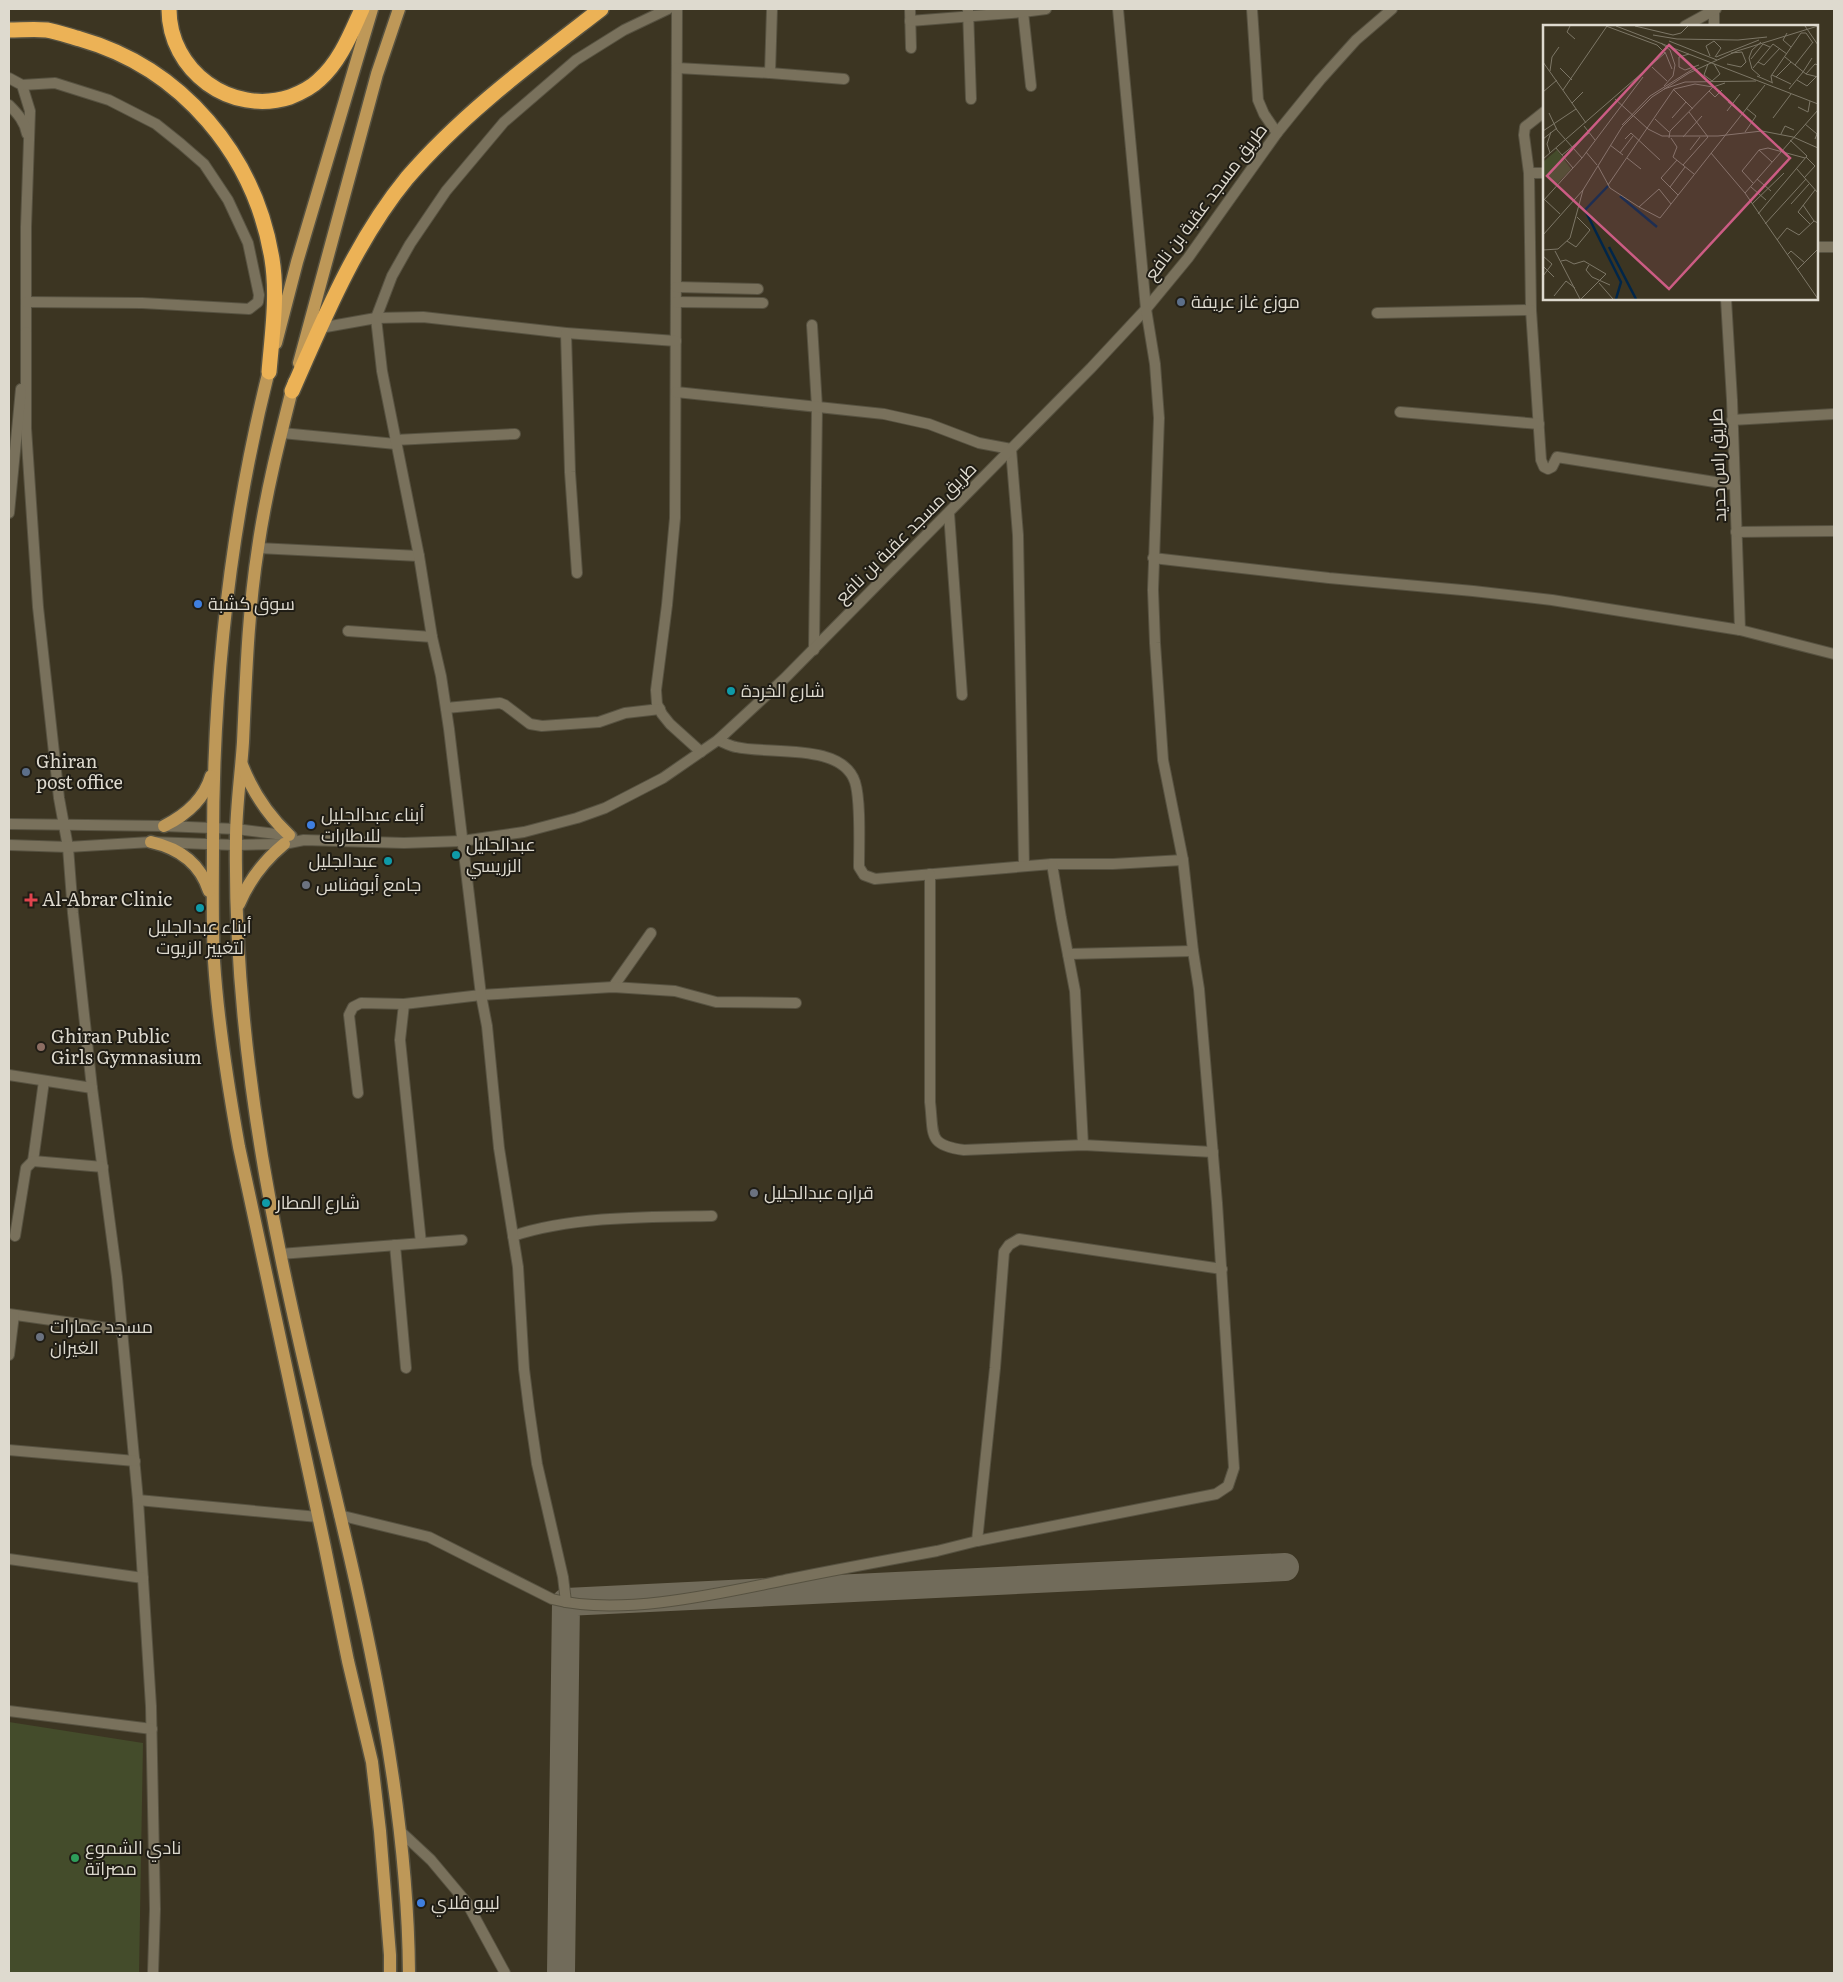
<svg xmlns="http://www.w3.org/2000/svg" width="1843" height="1982" font-family="Literata,Cairo,serif">
<style>
.pitch{fill:#444c2b}
.lines{fill:none;stroke-linecap:round;stroke-linejoin:round}
.taxiway{stroke:#716b5a;stroke-width:28}
.minor-casing{stroke:#575241;stroke-width:12}
.major-casing{stroke:#575241;stroke-width:15}
.highway-casing{stroke:#575241;stroke-width:18}
.minor{stroke:#79715c;stroke-width:10}
.major{stroke:#be9858;stroke-width:12}
.highway{stroke:#ecb256;stroke-width:15}
.service-dot{fill:#5c6f8a;stroke:#201d15;stroke-width:2}
.shop-dot{fill:#3f7fe0;stroke:#201d15;stroke-width:2}
.culture-dot{fill:#0f9aa8;stroke:#201d15;stroke-width:2}
.worship-dot{fill:#6b7280;stroke:#201d15;stroke-width:2}
.health-dot{fill:#e0444e;stroke:#201d15;stroke-width:2}
.education-dot{fill:#8d6e63;stroke:#201d15;stroke-width:2}
.leisure-dot{fill:#2e9e5b;stroke:#201d15;stroke-width:2}
.labels{text-anchor:middle;stroke-width:4;stroke-linejoin:round;paint-order:stroke}
.street-label{font-size:18px;fill:#dedacf;stroke:#201d15}
.poi-label{font-size:18px;fill:#dedacf;stroke:#201d15;text-anchor:start}
.inset-river{fill:none;stroke:#012649;stroke-width:2.5}
.inset-road{fill:none;stroke:#7d7767;stroke-width:1}
.view{fill:#cc5c84;fill-opacity:0.15;stroke:#cc5c84;stroke-width:2.5}
.inset-edge{fill:none;stroke:#dedacf;stroke-width:2.5}
</style>
<rect width="100%" height="100%" fill="#3c3522"/>
<polygon class="pitch" points="9,1722 143,1743 139,1973 9,1973"/>
<g class="lines">
<polyline class="taxiway" points="561,1973 566,1602 1285,1567"/>
<g class="minor-casing">
<g id="minor">
<polyline points="677,9 675,518 667,605 656,690 657,704 662,714 670,724 701,752"/>
<polyline points="910,9 911,48"/>
<polyline points="968,9 971,99"/>
<polyline points="1252,9 1258,100 1264,114 1277,133"/>
<polyline points="1714,9 1714,26"/>
<polyline points="1023,12 1031,86"/>
<polyline points="910,21 1023,12 1046,9"/>
<polyline points="1685,26 1716,9"/>
<polyline points="677,68 770,73 772,9"/>
<polyline points="770,73 844,79"/>
<polyline points="9,78 22,85 30,111 26,227 26,337"/>
<polyline points="22,85 55,83 109,100 156,124 181,144 204,164 228,200 248,243 259,295 258,302 249,309 142,303 26,302"/>
<path d="M9,105c9,9 16,17 18,29"/>
<polyline points="1529,173 1524,135 1525,127 1544,112"/>
<polyline points="1544,173 1529,173 1531,310 1541,460 1544,467 1548,469 1552,467 1557,457 1734,485"/>
<polyline points="1817,247 1834,247"/>
<polyline points="676,287 758,289"/>
<polyline points="1726,299 1732,400 1740,630"/>
<polyline points="676,302 763,303"/>
<polyline points="1377,313 1531,310"/>
<polyline points="812,325 817,407 814,650"/>
<polyline points="320,328 376,318 423,317 566,333 676,341"/>
<polyline points="26,332 26,428 38,607 59,798 68,847 73,913 92,1088 117,1277 138,1500 151,1706 155,1909 153,1973"/>
<polyline points="566,333 570,472 577,573"/>
<polyline points="676,392 884,414 929,424 979,443 1011,449 1018,535 1024,866"/>
<polyline points="1400,412 1539,424"/>
<polyline points="1732,420 1834,414"/>
<polyline points="282,433 396,444"/>
<polyline points="395,440 515,434"/>
<polyline points="9,513 21,389"/>
<polyline points="949,513 962,695"/>
<polyline points="1736,532 1834,531"/>
<polyline points="258,548 419,556"/>
<polyline points="1153,558 1329,578 1473,591 1552,600 1740,630 1834,654"/>
<polyline points="348,631 432,637"/>
<polyline points="446,708 500,703 505,705 530,724 542,726 599,722 625,713 660,709"/>
<path d="M718,740c5,2 12,6 18,7 32,8 106,-5 119,35 6,19 4,63 4,85l5,8 11,4 177,-15h61l70,-4"/>
<polyline points="9,824 164,826 236,829 292,836"/>
<polyline points="9,845 68,847 151,842 235,845 284,844 304,840 404,843 462,841 524,832 577,818 605,808 663,778 718,740 784,679 1091,368 1146,309 1188,258 1277,133 1320,80 1356,40 1392,9"/>
<polyline points="1052,864 1061,918 1075,991 1083,1145"/>
<path d="M930,874v228c4,33 -3,43 34,48l119,-5 130,7"/>
<polyline points="1068,954 1193,951"/>
<polyline points="613,987 651,933"/>
<polyline points="404,1004 400,1040 421,1243"/>
<polyline points="9,1075 92,1088"/>
<polyline points="358,1093 349,1015 353,1007 361,1003 404,1004 481,995 613,987 675,991 716,1002 796,1003"/>
<polyline points="33,1161 44,1081"/>
<polyline points="15,1236 26,1168 33,1161 103,1167"/>
<path d="M513,1236c60,-20 136,-19 199,-20"/>
<polyline points="395,1245 406,1368"/>
<polyline points="280,1254 462,1240"/>
<polyline points="9,1314 122,1330"/>
<polyline points="9,1355 14,1315"/>
<polyline points="9,1450 135,1461"/>
<polyline points="138,1500 318,1517"/>
<path d="M339,1515l90,22 123,62c68,18 170,-6 238,-20 49,-10 98,-19 147,-28l40,-10 18,-173 9,-116 5,-7 10,-6 203,30"/>
<polyline points="977,1541 1216,1494 1228,1486 1234,1468 1217,1203 1199,989 1193,951 1183,860 1163,760 1155,643 1153,590 1159,418 1155,364 1146,309 1118,9"/>
<polyline points="9,1559 143,1578"/>
<polyline points="566,1602 563,1577 537,1464 529,1409 524,1369 518,1267 499,1148 487,1026 481,995 449,729 441,676 432,637 419,556 382,371 376,318 392,276 410,244 446,191 504,122 576,60 624,30 668,9"/>
<polyline points="9,1711 152,1729"/>
<polyline points="401,1832 431,1860 467,1903 505,1973"/>
</g>
</g>
<g class="major-casing">
<g id="major">
<polyline points="276,343 297,262 372,9"/>
<path d="M271,362c-40,157 -58,319 -58,480 0,40 -1,80 1,119 4,62 14,125 25,186l85,396 24,118 24,101 8,69 10,124v18"/>
<polyline points="299,363 377,74 399,9"/>
<path d="M294,382c-14,55 -28,110 -36,166 -10,64 -12,129 -15,194 -2,32 -7,65 -7,97 -2,141 16,280 45,418 48,237 126,472 128,716"/>
<path d="M242,765c11,28 26,50 47,70"/>
<path d="M164,826c22,-11 40,-26 47,-50"/>
<path d="M151,842c27,6 49,21 58,49"/>
<path d="M239,904c10,-24 26,-44 45,-60"/>
</g>
</g>
<g class="highway-casing">
<g id="highway">
<path d="M169,9c0,62 62,107 121,88 10,-4 21,-9 29,-17 21,-18 32,-47 43,-71"/>
<path d="M9,30c12,0 26,-1 38,0 11,2 22,6 33,9 102,29 175,116 192,220 6,37 0,76 -3,113"/>
<path d="M292,391c32,-73 64,-151 115,-213 56,-65 127,-117 194,-169"/>
</g>
</g>
<use href="#minor" class="minor"/>
<use href="#major" class="major"/>
<use href="#highway" class="highway"/>
</g>
<g class="service-dot">
<circle cx="1181" cy="302" r="5"/>
<circle cx="26" cy="772" r="5"/>
</g>
<g class="shop-dot">
<circle cx="198" cy="604" r="5"/>
<circle cx="311" cy="825" r="5"/>
<circle cx="421" cy="1903" r="5"/>
</g>
<g class="culture-dot">
<circle cx="731" cy="691" r="5"/>
<circle cx="456" cy="855" r="5"/>
<circle cx="388" cy="861" r="5"/>
<circle cx="200" cy="908" r="5"/>
<circle cx="266" cy="1203" r="5"/>
</g>
<g class="worship-dot">
<circle cx="306" cy="885" r="5"/>
<circle cx="754" cy="1193" r="5"/>
<circle cx="40" cy="1337" r="5"/>
</g>
<path class="health-dot" d="M28.5 892.5h5v5h5v5h-5v5h-5v-5h-5v-5h5z"/>
<circle class="education-dot" cx="41" cy="1047" r="5"/>
<circle class="leisure-dot" cx="75" cy="1858" r="5"/>
<g class="labels">
<g class="street-label">
<text transform="translate(1206 202) rotate(-53)" y="6">طريق مسجد عقبة بن نافع</text>
<text transform="translate(1718 465) rotate(-92)" y="6">طريق راس حديد</text>
<text transform="translate(906 533) rotate(-45)" y="6">طريق مسجد عقبة بن نافع</text>
</g>
<g class="poi-label">
<text x="1191" y="308">موزع غاز عريفة</text>
<text x="208" y="610">سوق كشبة</text>
<text x="741" y="697">شارع الخردة</text>
<text x="36" y="768">Ghiran<tspan x="36" dy="21">post office</tspan></text>
<text x="321" y="821">أبناء عبدالجليل<tspan x="321" dy="21">للاطارات</tspan></text>
<text x="466" y="851">عبدالجليل<tspan x="466" dy="21">الزريسي</tspan></text>
<text x="378" y="867" text-anchor="end">عبدالجليل</text>
<text x="316" y="891">جامع أبوفناس</text>
<text x="42" y="906">Al-Abrar Clinic</text>
<text x="200" y="933" text-anchor="middle">أبناء عبدالجليل<tspan x="200" dy="21">لتغيير الزيوت</tspan></text>
<text x="51" y="1043">Ghiran Public<tspan x="51" dy="21">Girls Gymnasium</tspan></text>
<text x="764" y="1199">قراره عبدالجليل</text>
<text x="276" y="1209">شارع المطار</text>
<text x="50" y="1333">مسجد عمارات<tspan x="50" dy="21">الغيران</tspan></text>
<text x="85" y="1854">نادي الشموع<tspan x="85" dy="21">مصراتة</tspan></text>
<text x="431" y="1909">ليبو فلاي</text>
</g>
</g>
<g transform="translate(1543 25)">
<rect width="275" height="275" fill="#3c3522"/>
<path d="M14,125l14,19 -16,17 -12,-12v-12z" fill="#444c2b"/>
<path class="inset-river" d="M65,161l-23,24 36,72 -5,17M77,171l37,31M66,222l27,52"/>
<path class="inset-road" d="M27,1l-3,6 8,7M73,1l202,78M92,1l38,9 8,-2 7,-7M262,1l13,19M244,8l-4,7 8,7M110,10l24,4 61,1 29,-3M126,16l48,19M118,18l9,7 5,15 -2,11 -9,10M122,27l7,17M146,29l-10,3v10l6,3 14,-5M167,31l-4,-10 8,-5 7,7 -6,9M173,32l43,-17M242,32l21,17 12,3M208,34l12,-15 7,3M0,37l43,61M215,37l6,3 16,-17M165,39l-4,11 8,6 8,-7 -6,-10M184,39l14,3 5,-5 -4,-10 -11,1M252,40l18,-23M109,42l15,14M17,43l12,12M210,43l20,-24 14,10M7,46l2,-14 7,-10M260,47l9,-14M263,49l9,-10 3,1M229,50l19,9M214,51l16,7M217,51l-8,-7 -3,-11 3,-8 9,-8M233,52l15,-15M254,55l10,6 9,-9M229,57l-1,-6 30,-43h5l7,10M121,64l21,-7 71,-1M130,64l20,20M246,64l14,-17M20,65l44,-64M166,66l6,6 7,-7M0,67l14,-12M72,74l33,30 14,7h56l44,-5 31,6 25,11M185,77l15,12M29,78l11,-11M255,82l10,5 2,-11M184,86l13,-17M6,88l8,17 25,28M129,93l14,-16M230,93l18,-24M112,94l14,13M262,99l12,10 -2,5M79,100l28,-29 43,-27M41,101l11,14M0,106l33,-22M202,107l11,-16 -10,-8M238,109l4,-8 9,4M140,112l19,-21M126,113l1,-7 43,-44 12,-4M128,113l6,9 -4,10 21,17M0,114l14,-11M82,114l6,-6 29,27M67,120l13,10M13,123l17,20M147,125l10,-13M216,125l9,-2 37,10M43,127l11,13M7,128l-3,-9 4,-12M77,128l13,-17M168,128l34,40 73,106M19,130l27,-22M84,133l14,11M0,134l122,-106 -8,-8 -51,-19M134,135l-16,18 17,17M140,140l25,-28 -19,-25M55,141l12,22 29,19 20,-18 12,15M253,143l22,25M261,153l11,-12 -9,-9M214,154l14,12M210,158l-11,-12 9,-11 8,-10 13,12M65,160l66,-96 21,-5 18,3M127,162l15,-20M208,162l15,13M202,168l73,-83M1,174l16,15M0,176l39,-43 61,-81M209,179l32,-31M248,179l18,-20M260,180l11,16M96,182l21,11 105,-133M215,189l49,-58 -17,-16M222,199l41,-45M267,199l-12,-12 17,-22M0,210l40,-45 39,-63 30,-30 37,-24 48,-22 81,-25M234,215l10,-12 12,7 15,-14 4,2M24,216l9,6 14,-17 -13,-13M0,225l15,-1 12,-11 13,-48M12,226l25,48M244,230l4,-4 14,12M0,231l9,8 -9,12M18,236l5,-1 8,4 10,-3 22,13 -25,25M46,240l-3,5 6,7 18,8M0,241l11,11M254,245l21,-21M56,258l14,16M11,271l12,-15 9,7"/>
<path class="view" d="M126,20l121,113 -121,131 -122,-113z"/>
<rect width="275" height="275" class="inset-edge"/>
</g>
<rect width="1843" height="1982" fill="none" stroke="#dedacf" stroke-width="20"/>
</svg>
